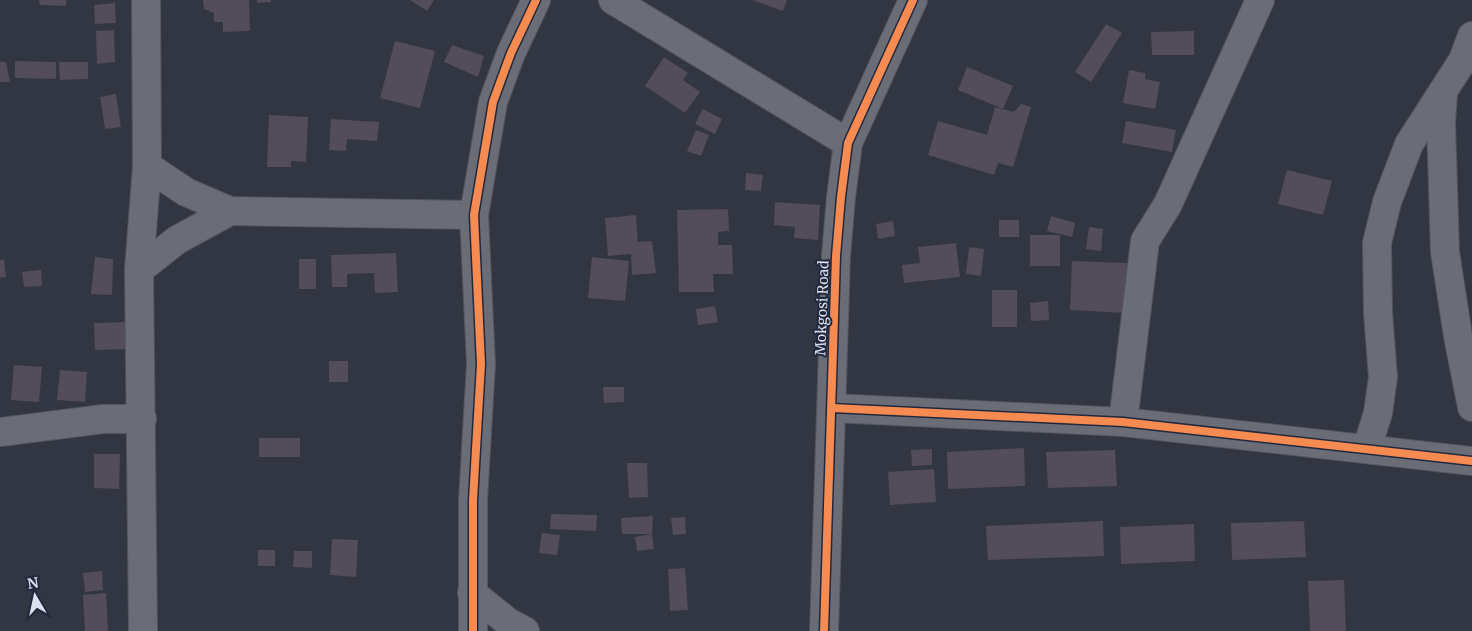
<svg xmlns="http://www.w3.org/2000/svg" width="1472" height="631" font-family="Merriweather,serif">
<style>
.building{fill:#534c59}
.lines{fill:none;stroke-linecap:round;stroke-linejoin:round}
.minor-casing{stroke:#515560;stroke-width:30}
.minor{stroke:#6a6d76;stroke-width:28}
.cycleway-casing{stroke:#22283e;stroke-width:11}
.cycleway{stroke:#f68b52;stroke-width:8}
.labels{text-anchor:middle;stroke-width:4;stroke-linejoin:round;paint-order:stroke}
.street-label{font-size:14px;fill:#dce1ef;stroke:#22283e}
</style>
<rect width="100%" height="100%" fill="#313642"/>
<g class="building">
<polygon points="39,0 66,0 66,6 40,5"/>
<polygon points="203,0 249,0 250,31 223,32 223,22 214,22 214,13 204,9"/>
<polygon points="257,0 271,0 271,2 257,3"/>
<polygon points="410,0 434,0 427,11"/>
<polygon points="752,0 787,0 783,11"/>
<polygon points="115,3 116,23 95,24 94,5"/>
<polygon points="1106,24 1122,33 1091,82 1075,72"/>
<polygon points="114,30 115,62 97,64 96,31"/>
<polygon points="1194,31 1194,55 1152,55 1151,32"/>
<polygon points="395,41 435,51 420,108 380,98"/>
<polygon points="452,45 484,56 478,77 444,62"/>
<polygon points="664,57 688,73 683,80 700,92 685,113 645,86"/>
<polygon points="15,61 56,62 56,79 15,78"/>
<polygon points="0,62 6,62 10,82 0,82"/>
<polygon points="59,62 88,62 88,79 60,80"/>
<polygon points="967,67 1013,86 1003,109 958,90"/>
<polygon points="1129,70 1145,73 1145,79 1160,82 1155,109 1123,103"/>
<polygon points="116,94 121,127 105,129 100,97"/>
<polygon points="1021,104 1031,107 1013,167 998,163 994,175 928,155 938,121 987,135 995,107 1014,112"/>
<polygon points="703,109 722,119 715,134 695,124"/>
<polygon points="269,115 308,117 306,162 291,161 291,167 267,167"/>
<polygon points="331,119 379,122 377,141 347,139 346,151 329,150"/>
<polygon points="1126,121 1176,130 1172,152 1122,143"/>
<polygon points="696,130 709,135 701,156 687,151"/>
<polygon points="1287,170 1332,181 1323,215 1278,204"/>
<polygon points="746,173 763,175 761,191 745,190"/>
<polygon points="775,202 820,205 818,240 794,238 795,227 774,225"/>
<polygon points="728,209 729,231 718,232 718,245 732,245 733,274 713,274 714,292 679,292 677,210"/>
<polygon points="636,215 638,242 652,241 656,273 632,275 631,254 608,256 605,218"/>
<polygon points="1051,216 1075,223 1072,237 1047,231"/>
<rect x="999" y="220" width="20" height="17"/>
<polygon points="893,221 895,236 878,239 876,224"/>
<polygon points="1089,227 1103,229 1101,251 1086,249"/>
<rect x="1030" y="235" width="30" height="31"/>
<polygon points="956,243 960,277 904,283 902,265 920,263 918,247"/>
<polygon points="969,247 984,249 981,276 966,274"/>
<polygon points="396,253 398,292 375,293 374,273 347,274 347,287 332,287 331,255"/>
<polygon points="95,257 113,259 112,295 91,294"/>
<polygon points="592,257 629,261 625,301 588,298"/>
<polygon points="4,259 6,277 0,278 0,260"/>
<rect x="299" y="259" width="17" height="30"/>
<polygon points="1072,261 1127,263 1124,313 1070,310"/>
<polygon points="41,270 42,286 24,287 22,272"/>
<rect x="992" y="290" width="25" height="37"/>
<polygon points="1048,301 1049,320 1031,321 1030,303"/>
<polygon points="715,306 718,322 698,325 696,309"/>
<polygon points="125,322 126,349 95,350 94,323"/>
<rect x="329" y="361" width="19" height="21"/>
<polygon points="14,365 42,367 39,402 11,400"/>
<polygon points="60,370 87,372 85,402 57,400"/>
<polygon points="603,387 624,387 624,402 604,403"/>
<rect x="259" y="438" width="41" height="19"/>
<polygon points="1024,448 1025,486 948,489 947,452"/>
<polygon points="932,449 932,465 912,466 911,450"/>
<polygon points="1115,450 1117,486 1048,488 1046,452"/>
<polygon points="94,454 120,454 119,489 94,488"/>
<polygon points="627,463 647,463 648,497 629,498"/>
<polygon points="934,469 936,502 890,505 888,472"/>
<polygon points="551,514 597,515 596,531 550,529"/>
<polygon points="653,516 652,534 622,534 621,518"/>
<polygon points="685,517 686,534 673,535 671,518"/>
<polygon points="1103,521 1104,556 988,560 986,526"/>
<polygon points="1304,521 1306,557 1232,560 1231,523"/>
<polygon points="1194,524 1195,561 1121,564 1120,527"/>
<polygon points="542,533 560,535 557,555 539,553"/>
<polygon points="652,534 654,549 637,551 635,537"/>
<polygon points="332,539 358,540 356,577 330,575"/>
<rect x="258" y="550" width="17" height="16"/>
<polygon points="294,551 312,551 312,568 293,567"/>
<polygon points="685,568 688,610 670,611 668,569"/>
<polygon points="102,571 103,590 85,592 83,573"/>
<polygon points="1344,580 1346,631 1310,631 1308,581"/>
<polygon points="106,593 108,631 85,631 83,595"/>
</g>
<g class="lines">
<g class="minor-casing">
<g id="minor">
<polyline points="613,0 848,143"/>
<polyline points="1443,93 1441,123 1445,252 1458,336 1472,407"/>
<polyline points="147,166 186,192 230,211 474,215"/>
<polyline points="139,270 177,240 230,211"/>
<polyline points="832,408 1123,422 1472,461"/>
<polyline points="1123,422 1145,241 1168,204 1260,0"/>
<polyline points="0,432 103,419 142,419"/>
<polyline points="1367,448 1378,413 1383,377 1378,313 1377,243 1387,202 1409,144 1463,60 1472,36"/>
<polyline points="472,593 508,622 525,631"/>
<polyline points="143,631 139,270 147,166 146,0"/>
<polyline points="473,631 473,500 481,364 474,215 493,102 511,53 536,0"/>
<polyline points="824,631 836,256 841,197 848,143 913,0"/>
</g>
</g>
<use href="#minor" class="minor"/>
<g class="cycleway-casing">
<g id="cycleway">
<polyline points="832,408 1123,422 1472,461"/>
<polyline points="473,631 473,500 481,364 474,215 493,102 511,53 536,0"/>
<polyline points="824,631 836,256 841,197 848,143 913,0"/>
</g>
</g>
<use href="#cycleway" class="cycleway"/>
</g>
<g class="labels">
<g class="street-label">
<text transform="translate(822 308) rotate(-88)" y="5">Mokgosi Road</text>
</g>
</g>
<g transform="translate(35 596) rotate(351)" stroke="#22283e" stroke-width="4" paint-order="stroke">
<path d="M0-4L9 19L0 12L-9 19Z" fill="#dce1ef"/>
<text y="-8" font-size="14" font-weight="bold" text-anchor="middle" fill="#dce1ef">N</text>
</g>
</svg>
